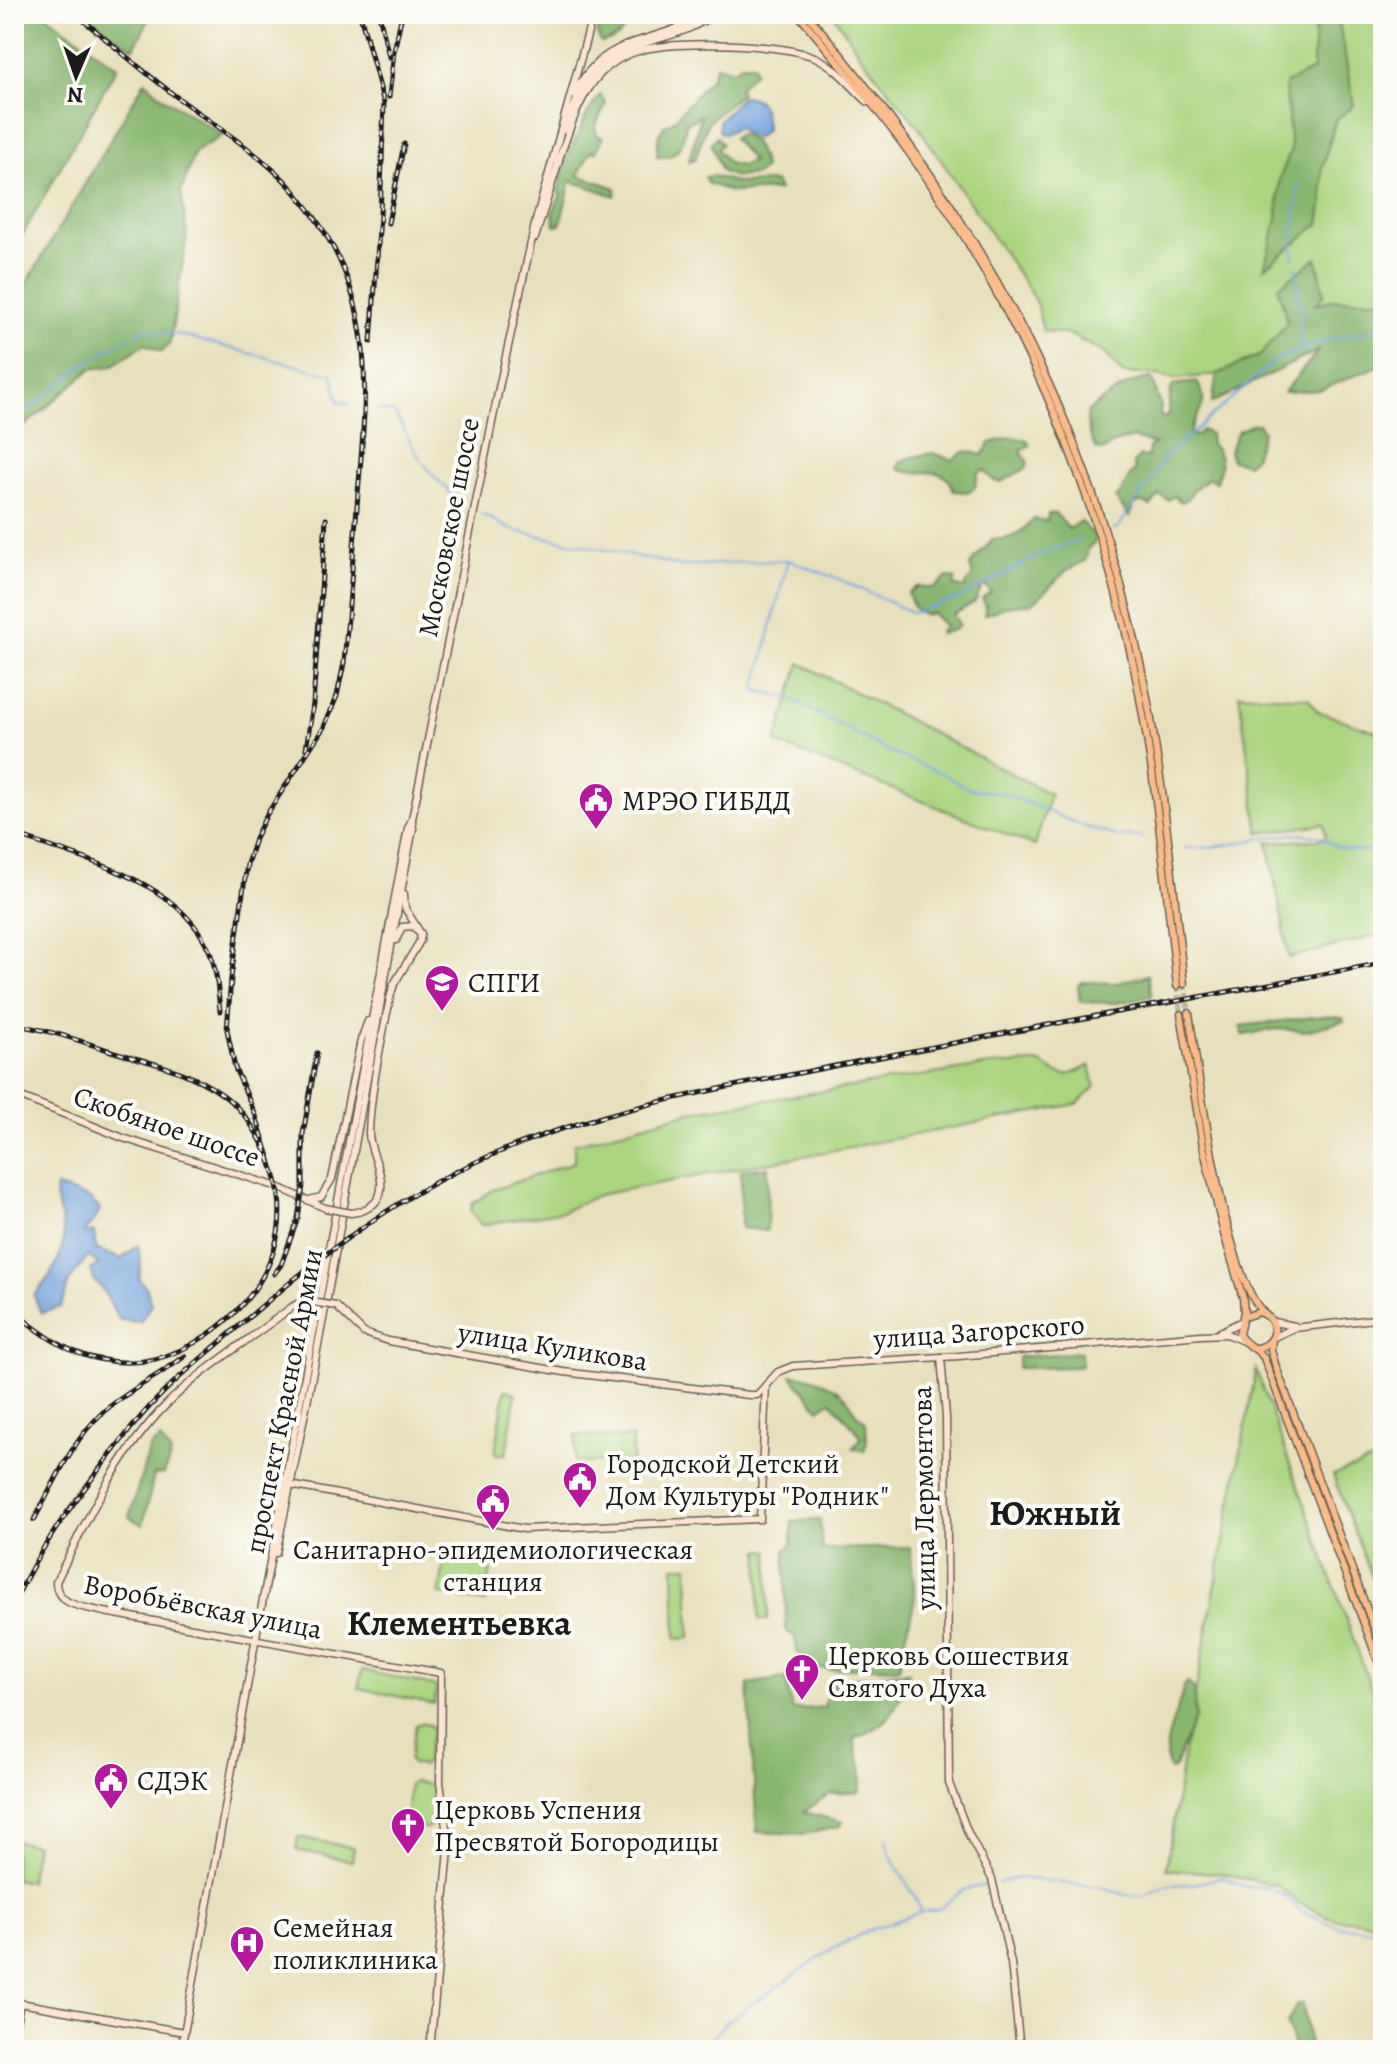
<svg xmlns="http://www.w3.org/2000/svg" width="1397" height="2064" font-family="Alegreya,serif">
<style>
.green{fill:#aad480;stroke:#63784e;stroke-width:2}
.forest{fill:#87b66e;stroke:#526945;stroke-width:2}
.water{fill:#72a2dc;stroke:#475f7c;stroke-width:2}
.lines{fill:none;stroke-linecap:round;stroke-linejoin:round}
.stream{stroke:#72a2dc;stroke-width:2}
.primary-tunnel{stroke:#bfb99c;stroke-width:6;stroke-dasharray:6 3;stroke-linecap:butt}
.secondary-casing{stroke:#636154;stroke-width:9}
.primary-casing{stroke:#636154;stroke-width:9}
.secondary{stroke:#fde4d0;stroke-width:6}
.primary{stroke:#f9bc8a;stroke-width:6}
.rail-casing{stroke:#1c1c1c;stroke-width:5}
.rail{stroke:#fdfcf7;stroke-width:2;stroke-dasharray:6;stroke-linecap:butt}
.secondary-bridge-casing{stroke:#636154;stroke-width:9;stroke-linecap:butt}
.secondary-bridge{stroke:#fde4d0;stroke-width:6}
.labels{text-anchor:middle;stroke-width:8;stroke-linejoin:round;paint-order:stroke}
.street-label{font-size:28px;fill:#1c1c1c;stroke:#fdfcf7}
.poi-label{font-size:28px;fill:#1c1c1c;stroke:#fdfcf7;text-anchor:start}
.district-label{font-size:36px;font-weight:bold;fill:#1c1c1c;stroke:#fdfcf7}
</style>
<rect width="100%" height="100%" fill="#fdfcf7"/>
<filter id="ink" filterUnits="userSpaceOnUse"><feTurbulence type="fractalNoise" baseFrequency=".0125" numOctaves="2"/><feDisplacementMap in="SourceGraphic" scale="16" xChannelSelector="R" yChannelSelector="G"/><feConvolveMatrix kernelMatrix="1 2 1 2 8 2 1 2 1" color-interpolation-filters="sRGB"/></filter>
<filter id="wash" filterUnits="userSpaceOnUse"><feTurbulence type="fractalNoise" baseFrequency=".006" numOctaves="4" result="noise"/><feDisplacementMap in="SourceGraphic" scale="32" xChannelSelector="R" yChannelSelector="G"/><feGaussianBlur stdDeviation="1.8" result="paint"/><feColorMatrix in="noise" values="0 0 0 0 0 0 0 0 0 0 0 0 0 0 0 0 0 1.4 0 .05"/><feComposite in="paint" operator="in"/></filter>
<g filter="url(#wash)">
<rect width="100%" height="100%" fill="#e8e0bc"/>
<g class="green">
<polygon points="833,14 1315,14 1313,70 1285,84 1291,149 1280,178 1277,219 1265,267 1319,224 1323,199 1322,169 1336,120 1354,106 1338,18 1335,14 1383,14 1383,300 1336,299 1315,304 1298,274 1278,287 1288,321 1261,355 1218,374 1177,379 1151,374 1123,374 1105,353 1069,334 1043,331 1037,305 1031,293 917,125 861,56"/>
<polygon points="800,663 1050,794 1035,846 776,743"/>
<polygon points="1239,694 1308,698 1317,711 1383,734 1383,934 1289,958 1268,842 1320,840 1326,836 1324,824 1259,833"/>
<path d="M1041,1063c22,16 25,15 49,2l5,22 -18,17 -479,91 -34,16 -83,14 -10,-13 1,-8 21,-14 81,-28v-18l116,-32 300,-47z"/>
<polygon points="1256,1370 1383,1721 1383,1923 1334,1919 1298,1903 1278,1886 1226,1874 1166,1869 1182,1764"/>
<polygon points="505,1390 516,1393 506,1454 495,1454"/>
<polygon points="576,1435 633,1438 632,1464 575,1462"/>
<polygon points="1383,1457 1383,1607 1333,1475"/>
<polygon points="760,1550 769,1551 768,1620 759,1620"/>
<polygon points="445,1560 491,1568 485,1603 439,1594"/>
<polygon points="674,1566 688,1566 690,1638 676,1639"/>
<polygon points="362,1670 437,1687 434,1704 358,1688"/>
<polygon points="420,1723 430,1725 433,1730 425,1764 422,1766 412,1764 409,1760 416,1725"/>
<polygon points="413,1782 433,1785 431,1825 427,1828 410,1827 406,1823 409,1785"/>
<polygon points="298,1837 354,1848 352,1861 296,1850"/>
<polygon points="15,1841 36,1845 29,1882 14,1879"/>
</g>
<g class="forest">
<polygon points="14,14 45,14 117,67 14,250"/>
<polygon points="85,14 152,14 134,48 121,41"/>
<path d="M601,14h26c-1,20 -8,25 -26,29l-4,-10z"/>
<polygon points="1315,14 1335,14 1338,17 1354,106 1335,120 1322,169 1323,199 1319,224 1264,268 1277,219 1280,178 1291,149 1285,84 1313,70"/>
<path d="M741,64h12l2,8 -16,15 2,6 -33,29 -13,37 -6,2 12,-45 -15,7c-2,17 -7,38 -29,33l1,-18 6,-12 9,-5 38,-43 5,-13 18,5z"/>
<polygon points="145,81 165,99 223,135 195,152 181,192 187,235 170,343 162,352 145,344 112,366 91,369 14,435 14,305"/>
<polygon points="600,95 606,103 595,127 597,135 603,138 596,152 591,151 578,175 616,188 615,196 571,181 560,225 555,226 553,212 561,194 558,193 565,162 587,114"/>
<path d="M740,134l13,7c3,10 10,15 11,27l-8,7 -20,2 -14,-5 -11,-28 6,-7 5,7 -5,5 11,14 13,3 11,-5 -19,-23z"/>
<polygon points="712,176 739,183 775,182 779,190 731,192 707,183 705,177"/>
<polygon points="1317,258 1324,294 1316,304 1336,299 1383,300 1383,364 1320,390 1284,392 1319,350 1212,403 1217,374 1261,355 1287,322 1278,287"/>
<path d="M1151,378c7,9 3,17 10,25l-1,13 6,2c6,-10 1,-22 7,-33l24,-3c17,24 -5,33 -7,52l6,2 6,-6 8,4 1,10c12,11 11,23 5,38l-7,-4 -16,12 -5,9 -7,3 -7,-6 -6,4 -9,-5 -8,11 -12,-4 -5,3 -4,12 -14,-18c10,-10 9,-20 19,-29l-2,-7 7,-7 8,1 1,-10 5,-3 -21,-6 -20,5 -10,8 -7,-2c-6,-12 -11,-25 -8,-38 20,-14 37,-30 63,-33z"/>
<polygon points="1253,424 1258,424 1263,431 1254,458 1247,464 1232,460 1229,451 1238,431"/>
<path d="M1012,437l14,3 4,5 -9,6 7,12 -3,6 -24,13 -7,-1 -10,-11 -6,3 -3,14 -6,5 -15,-1c-9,-32 -39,-11 -56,-22l2,-7c8,-5 23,-7 33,-9l19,7c16,-12 13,-9 30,-5l8,-12z"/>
<path d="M1055,513l14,16 11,-8 15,15v7l-6,4 -4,14 -18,9 -34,33 -23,2 -26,10 2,-9 -4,-7 9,-7 -5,-6 -4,1 -7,15 -22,13 6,9 -3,5 -16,5 -1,-3 6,-5 -13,-13 -8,2 -11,-8 -5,-14 10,-7 17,2 12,-11 9,2 -2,7 10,2 9,-13 -3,-9c5,-12 16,-15 22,-27 22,1 28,-6 42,-20l13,2 1,-7z"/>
<polygon points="1148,975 1152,996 1117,1003 1080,1002 1078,986 1081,982 1117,983"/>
<polygon points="1323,1016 1343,1018 1344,1021 1305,1031 1276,1029 1243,1035 1240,1026"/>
<polygon points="768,1167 767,1231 741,1228 741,1171"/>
<polygon points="1081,1352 1081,1366 1076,1367 1018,1368 1018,1357"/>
<path d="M791,1375c14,0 45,10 54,21 7,10 11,19 21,26l1,20 -3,9 -11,-3 9,-11 -31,-36 -12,8z"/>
<polygon points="160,1439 171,1454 164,1474 154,1475 143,1525 129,1517 150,1447"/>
<polygon points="820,1520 822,1549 910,1547 915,1598 899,1668 869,1667 829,1670 820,1668 797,1652 795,1637 786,1631 785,1550 792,1544 792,1521"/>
<path d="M909,1672c-9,33 -21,56 -55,66 3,24 12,27 5,54l-30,2 -25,18 39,10 -4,5 -35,7 -47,-2 -9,-148 37,-6 7,32 32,-3 3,-15 11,-13z"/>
<path d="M1188,1682l6,7 1,29 -21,51 -4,1c-13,-21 10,-62 14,-84z"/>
<path d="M1297,2004h6c1,14 8,33 5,46h-13l-8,-27z"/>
</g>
<g class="water">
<path d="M742,96c21,0 23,15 24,34l-10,8 -9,-3 -10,-8 -13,7 -5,-3v-10z"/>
<path d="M56,1187l33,11 11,11 -5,11 -11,12 3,2 7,-2 2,17 25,10 17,-14 3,18 -2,16 8,10 4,16 -11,17 -20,-2c-11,-14 -13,-30 -26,-39l-3,-12 8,-4 -11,-9 -19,26 -8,25 -20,6 -7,-17c21,-25 35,-46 27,-79 -3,-12 -8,-19 -5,-30z"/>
</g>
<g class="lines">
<g class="stream">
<polyline points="1294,258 1292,248 1298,184"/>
<polyline points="1296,266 1301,313 1300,349"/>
<path d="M377,409l18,4c19,38 32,64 68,88"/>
<polyline points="14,416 24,413 87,362 142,330 176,334 333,375 338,401 350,404"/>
<polyline points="482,514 512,530 682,566 788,560 841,580 913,613 964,596 1039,555 1081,540"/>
<polyline points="1114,529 1118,528 1168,454 1278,358 1333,338 1383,328"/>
<polyline points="788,560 755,690 790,698 894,754 939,772 969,789 1006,794 1083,826 1116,836 1142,837"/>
<path d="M1185,848c42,3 94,-20 132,-12 8,2 15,9 23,12 15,5 28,3 43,-1"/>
<path d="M886,1837c3,30 28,48 35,75"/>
<polyline points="998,1883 1018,1878 1102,1887 1126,1895 1144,1896 1168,1885 1193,1884 1223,1877 1247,1887 1264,1887 1282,1894 1302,1912 1339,1927 1383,1930"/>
<polyline points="701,2050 725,2023 829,1951 870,1930 921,1912 939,1909 963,1890 990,1884"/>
</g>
</g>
</g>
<g filter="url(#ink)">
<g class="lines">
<g class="primary-tunnel">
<polyline points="1184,984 1189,1013"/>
<polyline points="1177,986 1181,1014"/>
</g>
<g class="secondary-casing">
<g id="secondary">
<path d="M573,95c34,-65 80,-47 132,-81"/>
<path d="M566,131c9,-40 33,-74 73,-86 26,-9 52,-13 74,-31"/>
<path d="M558,162c11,-30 19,-63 42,-88 11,-11 26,-20 41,-24 36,-10 143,-7 176,8 21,10 34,29 51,44"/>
<polyline points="535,238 559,161"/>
<polyline points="404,894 405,908 421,934"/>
<polyline points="396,940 402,927 413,926 418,931"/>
<polyline points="14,1094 123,1138 278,1187 325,1208"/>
<polyline points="309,1200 321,1197 332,1179 361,1040 368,1021"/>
<path d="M351,1213c12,-1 25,-7 29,-19 6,-20 -11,-41 -11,-61 1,-41 13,-95 21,-135l4,-14 26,-43 1,-7"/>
<path d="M312,1302l-13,1 -7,4c-39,30 -93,64 -126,98 -49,50 -80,115 -110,177 0,24 29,25 48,30l337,61 -1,109 9,68 -19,200"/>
<polyline points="336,1306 364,1333 388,1341 564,1372 749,1395 757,1395 778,1372 793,1366 959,1356 1201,1335 1227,1334 1243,1341"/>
<polyline points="1273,1322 1295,1326"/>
<polyline points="1220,1332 1240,1322"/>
<polyline points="1274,1337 1294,1328 1383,1318"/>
<polyline points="941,1357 946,1417 949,1783 968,1833 992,1879 1011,1963 1020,2050"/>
<polyline points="290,1485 524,1529 760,1519 766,1385"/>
<path d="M276,1553c52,-241 91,-483 137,-725l-1,-7"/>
<polyline points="14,2032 20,2003 184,2032"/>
<polyline points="181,2050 258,1626 408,828 412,819 500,383 536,220 593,14"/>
</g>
</g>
<g class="primary-casing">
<g id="primary">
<path d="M798,14c43,51 86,102 124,157 103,150 174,319 212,497 22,105 31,212 43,318"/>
<path d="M807,14c169,199 279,395 334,653 22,104 31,211 43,317"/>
<path d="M1189,1013c9,59 36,265 75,300"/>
<path d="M1181,1014l22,132 21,88 19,64 1,14 -5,22c5,12 18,13 25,24l119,316"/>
<path d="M1244,1317l15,-5c22,7 20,33 -3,36"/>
<polyline points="1272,1339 1271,1350 1276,1367 1383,1652"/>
</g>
</g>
<use href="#secondary" class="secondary"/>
<use href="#primary" class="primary"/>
<g class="rail-casing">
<g id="rail">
<path d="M76,14c37,31 74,64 113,92 38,28 82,55 112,93 76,94 67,182 57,294 -4,57 -9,113 -14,170l-7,33 -13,31 -57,87 -11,22 -9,28 -16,114 -4,52 8,38 21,48 14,44"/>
<polyline points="360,14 384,103 380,216 371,342"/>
<polyline points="379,14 389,57"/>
<polyline points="389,97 394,51 402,14"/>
<polyline points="388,223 404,144"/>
<polyline points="306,749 313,704 326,519"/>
<path d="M14,834c68,26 163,44 195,116 8,19 9,41 11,61"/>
<path d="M14,1025c33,4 63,15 94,25 45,14 92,22 127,55 11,11 21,26 28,40 37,74 10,145 -56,190 -34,23 -68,33 -109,24 -32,-6 -58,-27 -84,-47"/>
<polyline points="274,1274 281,1265 298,1218 303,1186 303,1134 317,1053"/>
<path d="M34,1520c20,-36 37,-78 68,-107 25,-22 57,-37 83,-57"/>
<path d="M14,1603c23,-51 56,-96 90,-140 18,-23 35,-47 56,-67 20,-21 43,-39 65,-58 82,-72 165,-140 267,-183 117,-50 245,-69 368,-94 174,-34 349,-66 523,-98"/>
</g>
</g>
<use href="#rail" class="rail"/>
<g class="secondary-bridge-casing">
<g id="secondary-bridge">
<polyline points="325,1208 351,1213"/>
<polyline points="312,1302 336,1306"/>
</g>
</g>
<use href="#secondary-bridge" class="secondary-bridge"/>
</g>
</g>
<defs>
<g id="civic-pin" transform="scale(1.8)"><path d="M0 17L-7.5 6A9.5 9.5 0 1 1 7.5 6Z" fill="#b5179e" stroke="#fdfcf7"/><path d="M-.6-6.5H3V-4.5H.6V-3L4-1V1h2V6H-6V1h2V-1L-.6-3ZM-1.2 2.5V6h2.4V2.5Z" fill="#fff"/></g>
<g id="university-pin" transform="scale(1.8)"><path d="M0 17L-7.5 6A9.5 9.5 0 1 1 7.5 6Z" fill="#b5179e" stroke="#fdfcf7"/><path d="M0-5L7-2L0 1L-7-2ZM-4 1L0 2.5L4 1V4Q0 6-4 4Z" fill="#fff"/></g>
<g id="church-pin" transform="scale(1.8)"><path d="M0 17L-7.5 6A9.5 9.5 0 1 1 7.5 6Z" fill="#b5179e" stroke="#fdfcf7"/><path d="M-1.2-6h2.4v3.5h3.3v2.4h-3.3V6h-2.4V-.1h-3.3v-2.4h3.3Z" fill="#fff"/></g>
<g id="hospital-pin" transform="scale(1.8)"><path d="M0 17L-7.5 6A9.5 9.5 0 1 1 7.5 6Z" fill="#b5179e" stroke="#fdfcf7"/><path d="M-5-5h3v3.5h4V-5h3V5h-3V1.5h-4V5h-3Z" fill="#fff"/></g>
</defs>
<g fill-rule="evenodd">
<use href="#civic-pin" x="596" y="800"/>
<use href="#university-pin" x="442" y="982"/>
<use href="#civic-pin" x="580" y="1479"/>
<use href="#civic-pin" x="493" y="1501"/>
<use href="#church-pin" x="802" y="1671"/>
<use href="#civic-pin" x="111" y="1780"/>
<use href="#church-pin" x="408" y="1825"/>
<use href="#hospital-pin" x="247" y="1943"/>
</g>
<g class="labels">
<g class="street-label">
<text transform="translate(448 527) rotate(-79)" y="10">Московское шоссе</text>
<text transform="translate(167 1126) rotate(19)" y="10">Скобяное шоссе</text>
<text transform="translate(979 1331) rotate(-4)" y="10">улица Загорского</text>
<text transform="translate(553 1346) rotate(9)" y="10">улица Куликова</text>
<text transform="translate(283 1401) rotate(-79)" y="10">проспект Красной Армии</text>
<text transform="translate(923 1498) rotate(-91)" y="10">улица Лермонтова</text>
<text transform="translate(203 1606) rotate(11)" y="10">Воробьёвская улица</text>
</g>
<g class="poi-label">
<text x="622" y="810">МРЭО ГИБДД</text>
<text x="468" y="992">СПГИ</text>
<text x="606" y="1473">Городской Детский<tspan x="606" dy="32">Дом Культуры "Родник"</tspan></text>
<text x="493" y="1559" text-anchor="middle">Санитарно-эпидемиологическая<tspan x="493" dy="32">станция</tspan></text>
<text x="828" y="1665">Церковь Сошествия<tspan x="828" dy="32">Святого Духа</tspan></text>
<text x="137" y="1790">СДЭК</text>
<text x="434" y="1819">Церковь Успения<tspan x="434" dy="32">Пресвятой Богородицы</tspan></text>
<text x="273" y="1937">Семейная<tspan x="273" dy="32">поликлиника</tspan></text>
</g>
<g class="district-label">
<text x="1055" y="1525">Южный</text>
<text x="459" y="1635">Клементьевка</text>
</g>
</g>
<rect width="1397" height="2064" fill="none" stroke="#fdfcf7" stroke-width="48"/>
<g transform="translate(76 76) rotate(182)" stroke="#fdfcf7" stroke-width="6" paint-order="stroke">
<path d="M0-6L14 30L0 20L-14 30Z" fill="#1c1c1c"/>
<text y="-12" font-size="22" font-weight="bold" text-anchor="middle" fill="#1c1c1c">N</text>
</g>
</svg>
